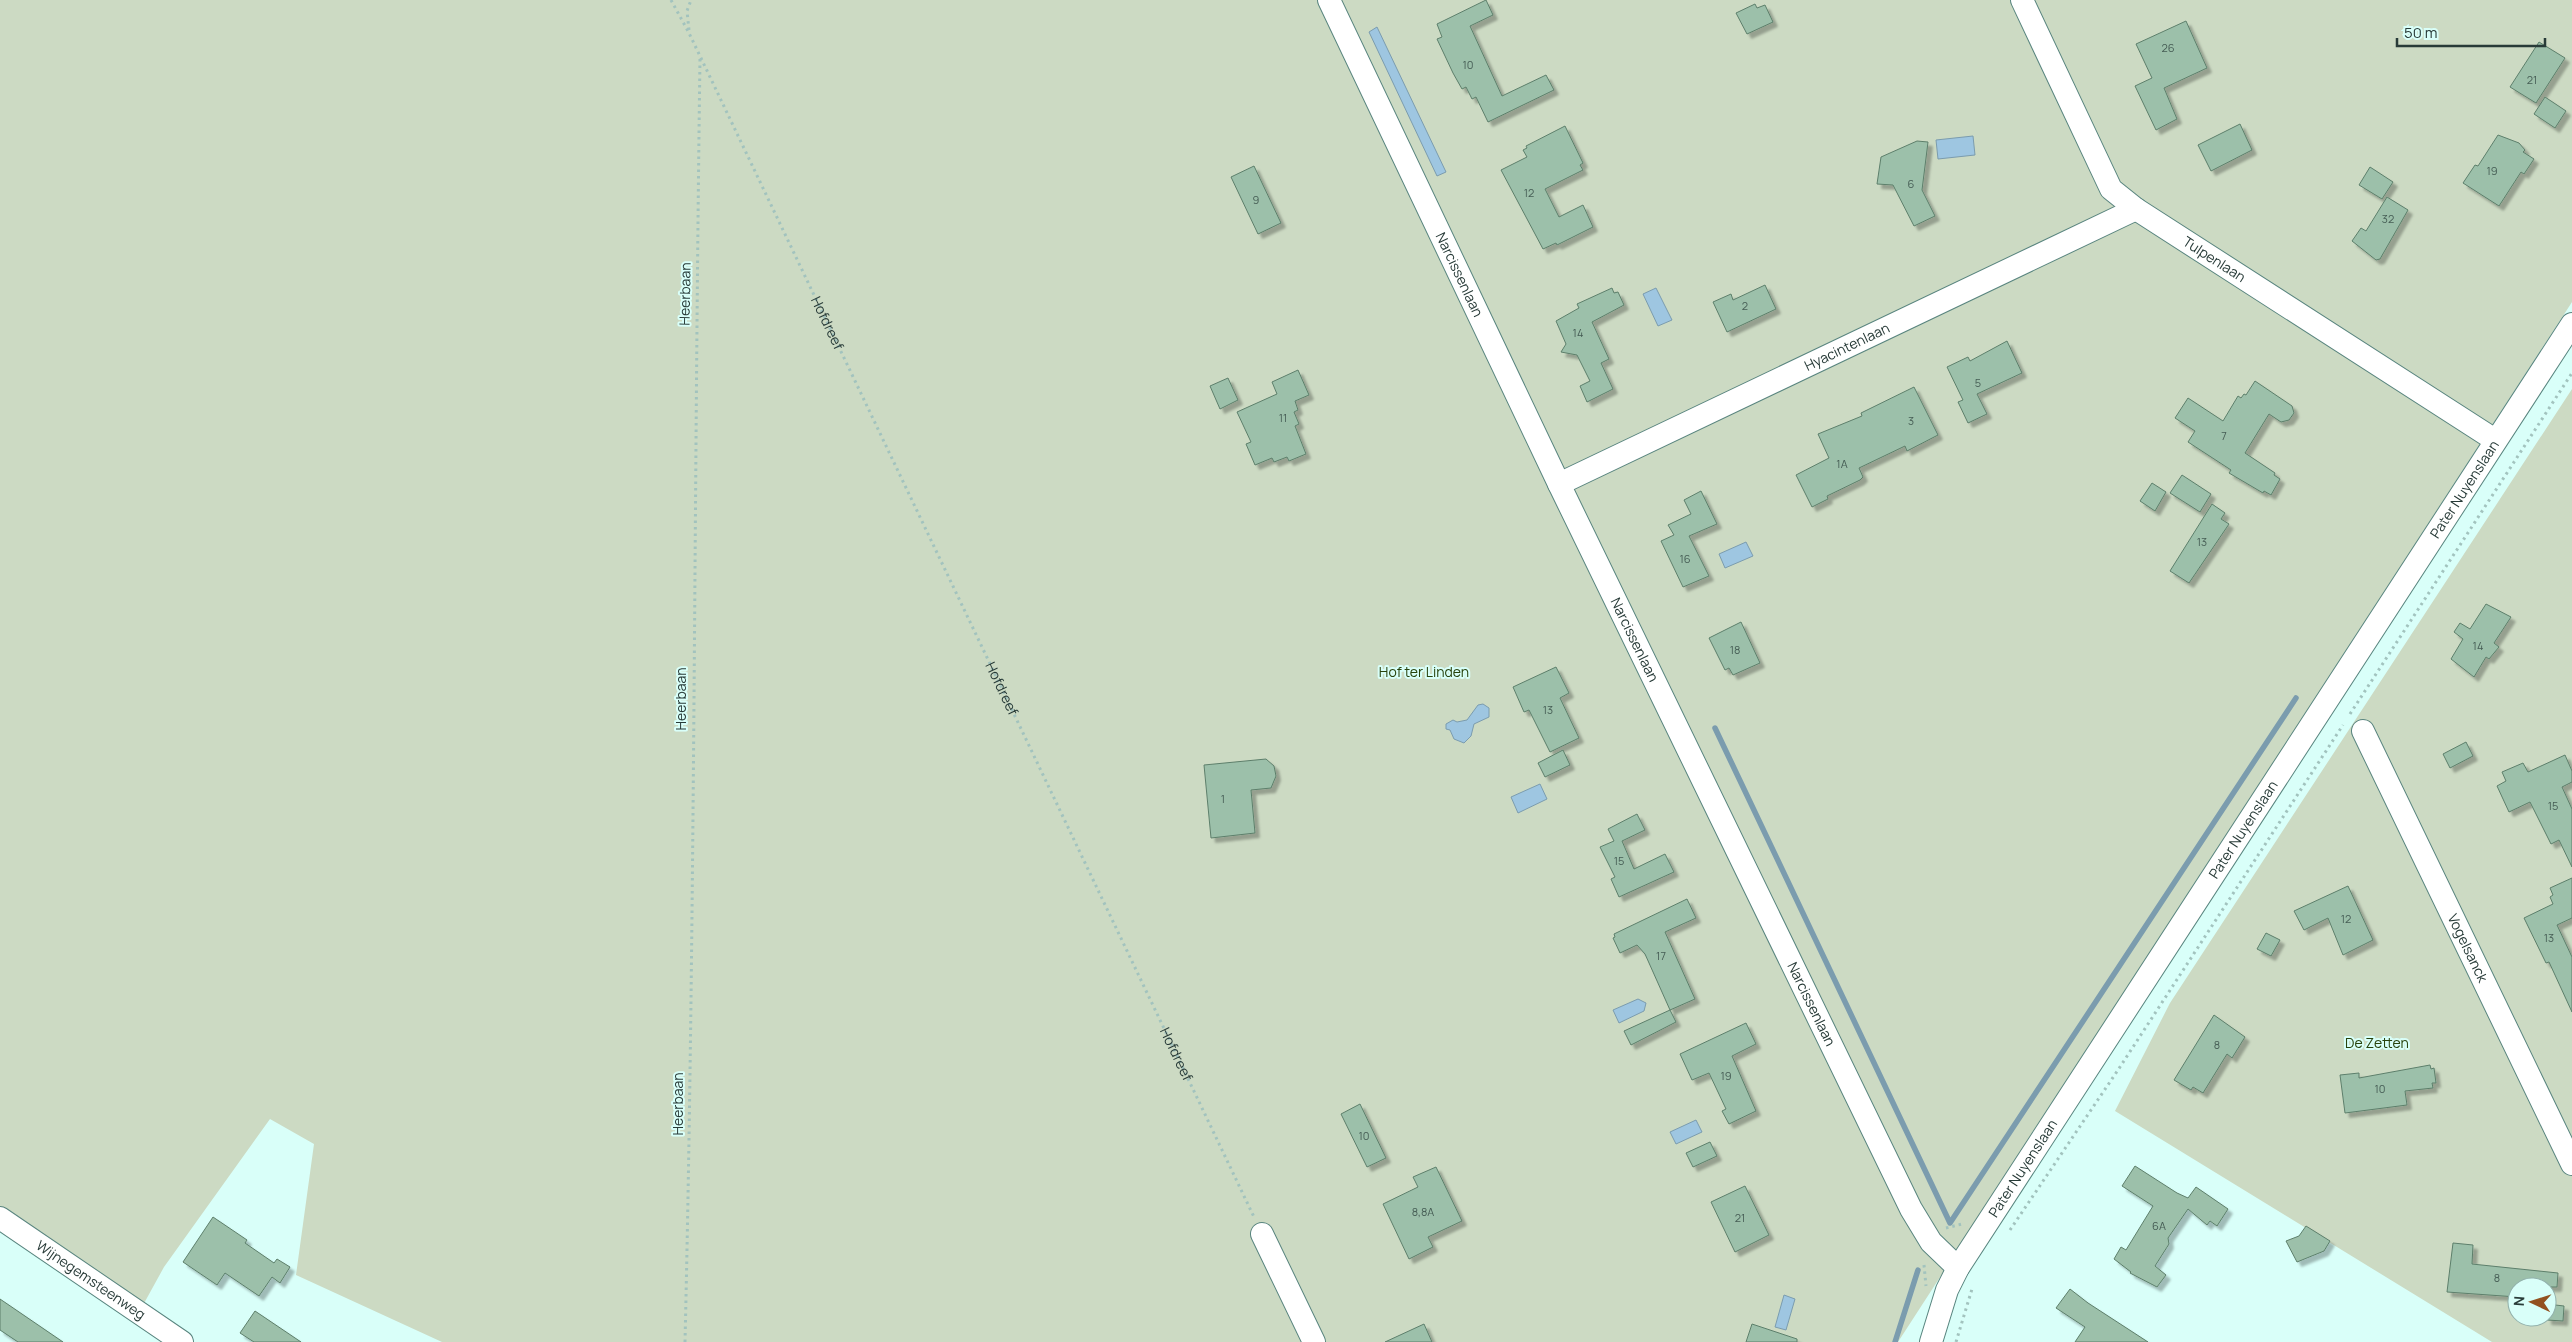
<svg xmlns="http://www.w3.org/2000/svg" width="2572" height="1342" font-family="Manrope,sans-serif">
<style>
.green{fill:#ccdac3;fill-rule:evenodd}
.water{fill:#9ec6e1;stroke:#7b9cae}
.lines{fill:none;stroke-linecap:round;stroke-linejoin:round}
.stream{stroke:#7b9cae;stroke-width:5.5}
.building{fill:#9cc0aa;stroke:#5d7f6b;filter:url(#shadow)}
.minor-casing{stroke:#59857f;stroke-width:24}
.path{stroke:#a2c3be;stroke-width:3;stroke-dasharray:2.5 4;stroke-linecap:butt}
.minor{stroke:#fff;stroke-width:22}
.labels{text-anchor:middle;stroke-width:4;stroke-linejoin:round;paint-order:stroke}
.number-label{font-size:11px;fill:#455c54}
.street-label{font-size:14px;fill:#283b38;stroke:#d9fff9}
.park-label{font-size:14px;fill:#27420b;stroke:#d9fff9}
</style>
<defs>
<filter id="shadow"><feDropShadow dx="4.5" dy="4.5" stdDeviation="1" flood-color="#0004"/></filter>
</defs>
<rect width="100%" height="100%" fill="#d9fff9"/>
<g class="green">
<polygon points="0,0 2572,0 2572,302 1898,1342 442,1342 296,1275 314,1144 270,1119 164,1267 142,1307 0,1209"/>
<path d="M2572,389v953h-80l-377,-231 55,-108zM2517,1287h30v30h-30z"/>
</g>
<g class="water">
<polygon points="1377,27 1446,172 1437,176 1369,32"/>
<polygon points="1973,136 1975,155 1938,159 1936,140"/>
<polygon points="1656,288 1672,320 1658,326 1643,294"/>
<polygon points="1746,542 1753,556 1725,568 1719,554"/>
<polygon points="1483,704 1489,708 1489,717 1474,724 1471,736 1464,743 1454,739 1450,730 1446,729 1446,724 1453,720 1457,722 1467,720 1478,705"/>
<polygon points="1540,784 1547,799 1518,813 1511,797"/>
<polygon points="1638,999 1646,1003 1644,1011 1619,1023 1613,1010"/>
<polygon points="1696,1120 1702,1132 1676,1144 1670,1132"/>
<polygon points="1784,1295 1795,1299 1786,1330 1775,1327"/>
</g>
<g class="lines">
<g class="stream">
<polyline points="1715,728 1950,1223 2296,698"/>
<polyline points="1895,1342 1918,1270"/>
</g>
</g>
<g class="building">
<polygon points="1486,0 1493,15 1470,26 1502,96 1546,75 1554,90 1488,122 1476,97 1472,99 1466,87 1462,89 1453,73 1437,39 1442,37 1437,24"/>
<polygon points="1755,4 1757,8 1765,5 1773,22 1747,34 1736,13"/>
<polygon points="2186,21 2207,68 2164,88 2177,119 2156,130 2135,86 2152,78 2136,44"/>
<polygon points="2539,42 2565,58 2536,103 2510,87"/>
<polygon points="2545,97 2566,111 2555,128 2534,114"/>
<polygon points="2240,124 2252,150 2211,171 2198,145"/>
<polygon points="1565,126 1583,163 1580,165 1583,170 1545,189 1559,217 1583,205 1593,227 1557,245 1556,243 1543,249 1501,170 1527,157 1523,150 1527,148 1526,146"/>
<polygon points="2498,135 2519,143 2525,150 2523,152 2534,159 2524,174 2521,172 2499,206 2463,183 2475,165 2478,166"/>
<polygon points="1917,141 1928,142 1922,190 1935,216 1914,226 1893,185 1877,184 1881,157"/>
<polygon points="1254,166 1281,223 1258,234 1231,177"/>
<polygon points="2370,167 2393,182 2382,199 2359,185"/>
<polygon points="2387,197 2408,210 2380,259 2376,260 2352,241 2361,228 2366,231"/>
<polygon points="1765,285 1776,309 1727,332 1713,302 1731,294 1733,300"/>
<polygon points="1612,288 1614,293 1618,292 1624,305 1592,322 1609,359 1601,363 1613,389 1587,402 1580,386 1590,381 1577,355 1561,352 1566,344 1556,321 1579,308 1577,304"/>
<polygon points="2007,341 2022,373 1977,394 1987,414 1968,423 1958,402 1963,400 1947,367 1968,357 1970,361"/>
<polygon points="1298,370 1309,395 1295,401 1298,410 1294,412 1299,424 1295,426 1306,454 1289,461 1287,457 1274,462 1272,458 1255,465 1246,444 1251,442 1237,412 1277,394 1272,382"/>
<polygon points="1228,378 1238,400 1220,409 1210,386"/>
<polygon points="2255,381 2292,406 2294,413 2289,420 2281,422 2269,414 2245,453 2275,473 2274,475 2280,479 2271,495 2264,491 2263,493 2229,473 2231,470 2188,442 2195,431 2175,418 2188,398 2223,421 2238,396 2241,398 2244,394 2246,395"/>
<polygon points="1914,387 1938,435 1907,451 1905,446 1859,468 1863,477 1860,480 1827,496 1828,499 1812,507 1796,475 1829,458 1818,434 1862,416 1861,413"/>
<polygon points="2182,475 2211,494 2200,512 2170,493"/>
<polygon points="2152,483 2166,492 2155,511 2140,501"/>
<polygon points="1701,491 1717,524 1689,536 1709,576 1683,587 1661,541 1674,535 1668,525 1691,514 1684,500"/>
<polygon points="2212,504 2225,513 2221,519 2229,524 2189,583 2170,571"/>
<polygon points="2486,604 2511,617 2494,643 2499,647 2489,659 2486,657 2474,677 2451,659 2463,639 2454,632 2460,623 2470,629"/>
<polygon points="1741,622 1760,663 1733,675 1729,668 1725,670 1709,638"/>
<polygon points="1556,667 1569,693 1560,698 1579,738 1550,752 1529,710 1524,712 1513,687"/>
<polygon points="2466,742 2473,756 2450,768 2443,754"/>
<polygon points="1563,750 1570,765 1545,777 1538,763"/>
<polygon points="2565,755 2572,771 2572,782 2562,787 2572,809 2572,867 2559,840 2551,844 2530,802 2509,812 2497,786 2506,781 2502,772 2523,763 2528,772"/>
<polygon points="1266,759 1274,766 1276,776 1271,788 1251,790 1255,833 1211,838 1204,765"/>
<polygon points="1637,814 1645,830 1622,841 1634,869 1665,854 1674,872 1619,897 1611,879 1615,877 1600,847 1614,841 1608,829"/>
<polygon points="2572,878 2572,918 2557,925 2572,957 2572,1012 2549,962 2546,963 2524,918 2553,904 2550,897 2553,895 2550,888"/>
<polygon points="2348,886 2373,940 2343,955 2328,918 2304,930 2294,911"/>
<polygon points="1687,899 1696,918 1665,932 1695,999 1670,1010 1676,1022 1631,1045 1624,1031 1670,1010 1645,954 1637,945 1620,953 1613,938 1615,937 1614,934"/>
<polygon points="2266,933 2280,940 2271,956 2257,949"/>
<polygon points="2214,1015 2245,1037 2232,1058 2227,1054 2203,1093 2193,1087 2191,1090 2174,1080"/>
<polygon points="1746,1023 1756,1044 1732,1056 1756,1111 1729,1124 1722,1111 1726,1109 1709,1073 1692,1080 1680,1054"/>
<polygon points="2430,1065 2431,1069 2434,1068 2436,1083 2432,1083 2433,1088 2405,1091 2407,1105 2345,1113 2340,1075 2359,1073 2359,1078"/>
<polygon points="1360,1104 1386,1158 1367,1167 1341,1114"/>
<polygon points="1710,1142 1717,1156 1693,1167 1686,1153"/>
<polygon points="2135,1166 2177,1193 2188,1198 2196,1187 2228,1209 2217,1226 2210,1221 2207,1225 2188,1209 2168,1238 2169,1244 2155,1266 2166,1275 2157,1287 2130,1273 2131,1272 2114,1259 2121,1247 2126,1250 2153,1206 2122,1186"/>
<polygon points="1436,1167 1462,1221 1428,1237 1433,1247 1409,1259 1383,1204 1418,1187 1413,1177"/>
<polygon points="1745,1186 1769,1235 1735,1252 1711,1202"/>
<polygon points="213,1217 247,1240 245,1243 274,1263 277,1259 290,1267 280,1283 272,1277 259,1296 225,1273 217,1285 183,1262"/>
<polygon points="2306,1226 2330,1241 2324,1251 2297,1262 2286,1241 2299,1236"/>
<polygon points="2453,1243 2473,1245 2472,1264 2558,1273 2557,1287 2517,1287 2517,1297 2447,1292"/>
<polygon points="2070,1289 2088,1303 2148,1342 2075,1342 2085,1327 2056,1308"/>
<polygon points="0,1299 63,1342 18,1342 0,1330"/>
<polygon points="2547,1304 2564,1306 2563,1321 2547,1320"/>
<polygon points="255,1311 301,1342 254,1342 240,1333"/>
<polygon points="1424,1324 1432,1342 1385,1342"/>
<polygon points="1752,1324 1797,1339 1797,1342 1746,1342"/>
</g>
<g class="lines">
<g class="minor-casing">
<g id="minor">
<path id="s2" d="M1329,0l230,484 352,725 20,33 27,26"/>
<path id="s3" d="M2022,0l89,189 25,20 359,231"/>
<path id="s4" d="M1559,484l577,-275"/>
<path id="s5" d="M2363,731l209,433"/>
<path id="s6" d="M0,1218l182,124"/>
<polyline points="1262,1234 1314,1342"/>
<path id="s7" d="M1931,1342l16,-52 11,-22 614,-944"/>
</g>
</g>
<g class="path">
<path id="s1" d="M671,0l18,33 565,1184"/>
<polyline points="689,30 687,11 691,0"/>
<polyline points="2350,714 2572,373"/>
<polyline points="1946,1228 1962,1224"/>
<polyline points="2010,1230 2118,1070 2343,725"/>
<polyline points="1924,1265 1926,1286"/>
<path d="M685,1342c10,-428 9,-856 15,-1284"/>
<polyline points="1956,1342 1972,1289"/>
</g>
<use href="#minor" class="minor"/>
</g>
<g class="labels">
<g class="number-label">
<text x="2168" y="52">26</text>
<text x="1468" y="69">10</text>
<text x="2532" y="84">21</text>
<text x="2492" y="175">19</text>
<text x="1911" y="188">6</text>
<text x="1529" y="197">12</text>
<text x="1256" y="204">9</text>
<text x="2388" y="223">32</text>
<text x="1745" y="310">2</text>
<text x="1578" y="337">14</text>
<text x="1978" y="387">5</text>
<text x="1283" y="422">11</text>
<text x="1911" y="425">3</text>
<text x="2224" y="440">7</text>
<text x="1842" y="468">1A</text>
<text x="2202" y="546">13</text>
<text x="1685" y="563">16</text>
<text x="2478" y="650">14</text>
<text x="1735" y="654">18</text>
<text x="1548" y="714">13</text>
<text x="1223" y="803">1</text>
<text x="2553" y="810">15</text>
<text x="1619" y="865">15</text>
<text x="2346" y="923">12</text>
<text x="2549" y="942">13</text>
<text x="1661" y="960">17</text>
<text x="2217" y="1049">8</text>
<text x="1726" y="1080">19</text>
<text x="2380" y="1093">10</text>
<text x="1364" y="1140">10</text>
<text x="1423" y="1216">8,8A</text>
<text x="1740" y="1222">21</text>
<text x="2159" y="1230">6A</text>
<text x="2497" y="1282">8</text>
</g>
<g class="street-label">
<text dy="5" stroke="none"><textPath href="#s3" startOffset="334">Tulpenlaan</textPath></text>
<text dy="5" stroke="none"><textPath href="#s2" startOffset="304">Narcissenlaan</textPath></text>
<text transform="translate(685 294) rotate(-89)" y="5">Heerbaan</text>
<text dy="5" stroke="none"><textPath href="#s1" startOffset="359">Hofdreef</textPath></text>
<text dy="5" stroke="none"><textPath href="#s4" startOffset="319">Hyacintenlaan</textPath></text>
<text dy="5" stroke="none"><textPath href="#s7" startOffset="1008">Pater Nuyenslaan</textPath></text>
<text dy="5" stroke="none"><textPath href="#s2" startOffset="709">Narcissenlaan</textPath></text>
<text dy="5" stroke="none"><textPath href="#s1" startOffset="764">Hofdreef</textPath></text>
<text transform="translate(681 699) rotate(-90)" y="5">Heerbaan</text>
<text dy="5" stroke="none"><textPath href="#s7" startOffset="602">Pater Nuyenslaan</textPath></text>
<text dy="5" stroke="none"><textPath href="#s5" startOffset="241">Vogelsanck</textPath></text>
<text dy="5" stroke="none"><textPath href="#s2" startOffset="1114">Narcissenlaan</textPath></text>
<text dy="5" stroke="none"><textPath href="#s1" startOffset="1169">Hofdreef</textPath></text>
<text transform="translate(678 1104) rotate(-90)" y="5">Heerbaan</text>
<text dy="5" stroke="none"><textPath href="#s7" startOffset="198">Pater Nuyenslaan</textPath></text>
<text dy="5" stroke="none"><textPath href="#s6" startOffset="110">Wijnegemsteenweg</textPath></text>
</g>
<g class="park-label">
<text x="1424" y="677">Hof ter Linden</text>
<text x="2377" y="1048">De Zetten</text>
</g>
</g>
<g transform="translate(2532 1302) rotate(274)"><circle r="24" fill="#d9fff9" stroke="#92b1ac"/>
<path d="M0-4L9 19L0 12L-9 19Z" fill="#935120"/>
<text y="-8" font-size="14" font-weight="bold" text-anchor="middle" fill="#283b38">N</text>
</g>
<path d="M2397 38v8h148v-8" fill="none" stroke="#283b38" stroke-width="2.5"/>
<text x="2404" y="38" font-size="15" fill="#283b38" stroke="#d9fff9" stroke-width="4" paint-order="stroke">50 m</text>
</svg>
